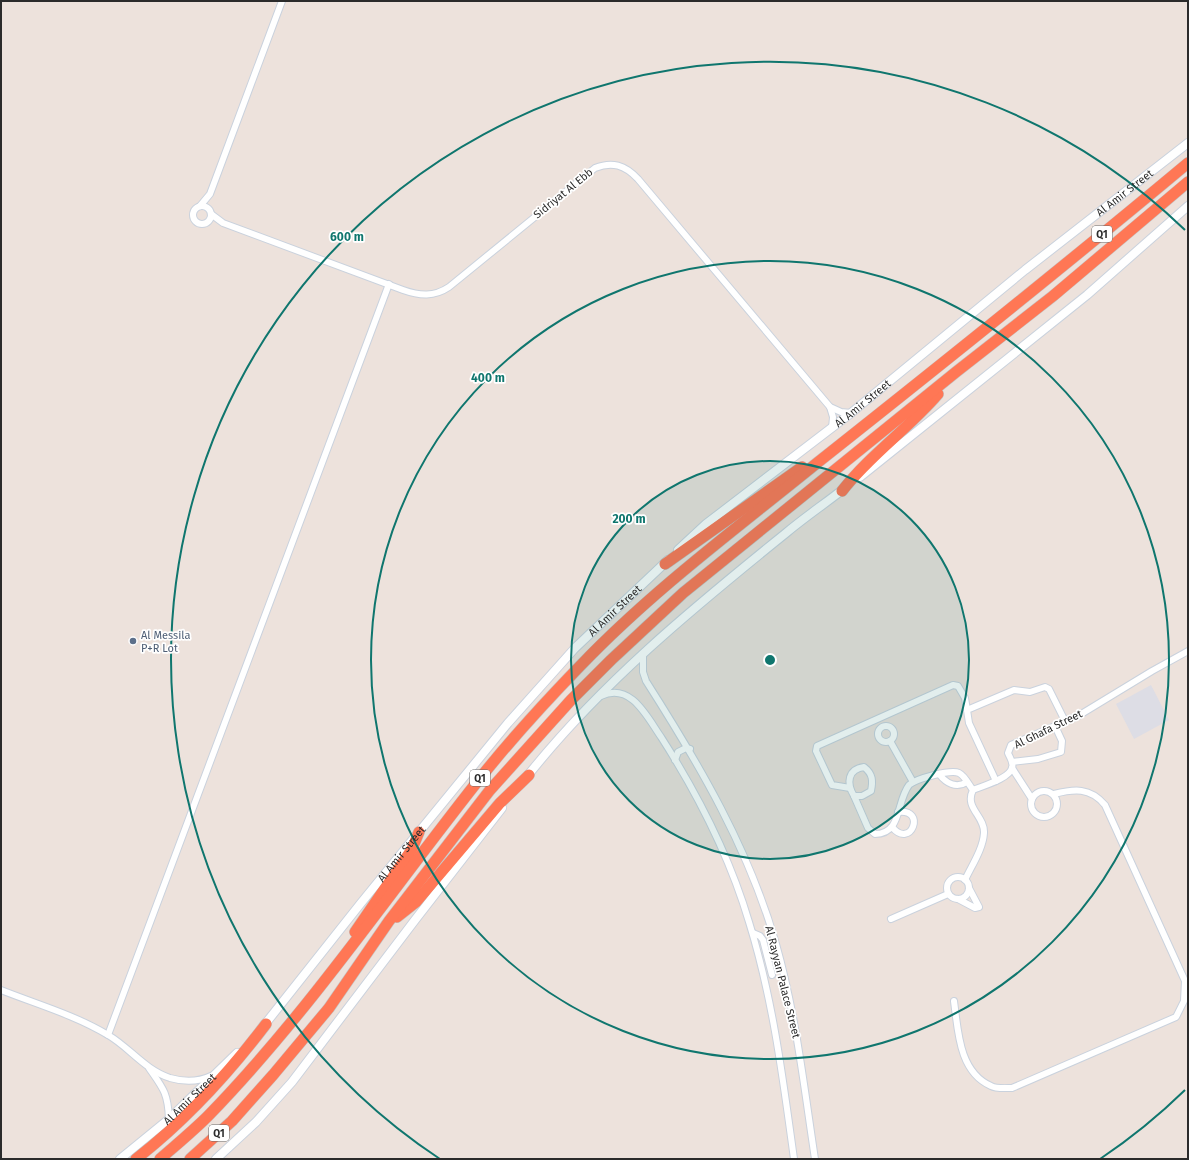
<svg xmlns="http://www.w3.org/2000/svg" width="1189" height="1160" font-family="'Fira Sans',sans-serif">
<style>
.industrial{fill:#dddde5}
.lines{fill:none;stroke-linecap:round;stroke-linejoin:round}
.street-casing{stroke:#cad2dd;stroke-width:8}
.secondary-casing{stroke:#cad2dd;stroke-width:10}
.highway-casing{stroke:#c4c4c4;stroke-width:12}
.street{stroke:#fff;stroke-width:6}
.secondary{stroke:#fff;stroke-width:8}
.highway{stroke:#f75;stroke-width:11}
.ring{fill:none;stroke:#0f766e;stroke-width:2}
.service-dot{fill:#5c6f8a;stroke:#fff;stroke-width:1.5}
.labels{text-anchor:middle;stroke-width:3.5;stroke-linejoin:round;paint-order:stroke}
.shield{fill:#fff;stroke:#6b6b6b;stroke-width:1}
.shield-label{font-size:10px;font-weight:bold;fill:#2b2b2b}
.street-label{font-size:11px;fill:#2b2b2b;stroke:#fff}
.service-label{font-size:11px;fill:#4e5e75;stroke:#fff;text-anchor:start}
.centre{fill:#0f766e;stroke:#fff;stroke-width:2}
.ring-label{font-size:12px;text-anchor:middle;font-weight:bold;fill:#0f766e;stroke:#fff;stroke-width:3.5;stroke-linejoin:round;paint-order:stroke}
</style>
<rect width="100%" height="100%" fill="#ede2dc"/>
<polygon class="industrial" points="1151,685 1169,720 1134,739 1116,704"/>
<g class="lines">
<g class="street-casing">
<g id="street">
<polyline points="200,206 210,194 282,1"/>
<circle cx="202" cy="215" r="9"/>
<path d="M211,214l12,9 180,67c17,6 31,7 46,-3l146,-119c17,-7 30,-3 43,11l192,228 11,5 10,1"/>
<polyline points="830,407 833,417 832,428"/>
<path d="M643,654v18l3,9c53,83 103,168 130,263 20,70 28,143 39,215"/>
<path d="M601,696c30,-14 46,21 60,41 36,56 69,121 88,185 24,77 34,157 45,237"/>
<circle cx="886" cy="734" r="8"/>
<polyline points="890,741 913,782"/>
<polyline points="675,760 678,752 686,748 690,749"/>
<polyline points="1012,762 1038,759 1061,752 1062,741 1055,726"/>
<path d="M864,767c9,7 9,14 7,24l-9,5h-8c-8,-13 -6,-27 10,-29z"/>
<polyline points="1012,768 1032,799"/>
<path d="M939,774c7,9 17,15 28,8"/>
<polyline points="996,781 969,723 967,710 1014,690 1030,692 1045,687 1049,689 1065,721"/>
<polyline points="850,788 832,785 816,751 817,746 953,685 958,686 965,698 967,710"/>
<circle cx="1044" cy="804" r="13"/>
<path d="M854,796l14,32 7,6c27,0 21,-32 34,-49 6,-6 42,-16 50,-12 6,3 10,12 14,17"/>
<path d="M892,827c19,23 35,-19 6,-15"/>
<circle cx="958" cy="888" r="11"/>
<path d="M965,880c7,-15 18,-31 19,-47 1,-17 -20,-25 -11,-43 9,-4 36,-11 39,-22 2,-5 -2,-10 -4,-15l3,-8 67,-29 74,-45 36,-20"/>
<polyline points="958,899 975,908 979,907 969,888"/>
<polyline points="891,919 948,894"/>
<polyline points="753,933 760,936 763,940 772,975"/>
<path d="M1,990c35,14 74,25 107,45 21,12 37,35 62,43 14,4 28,4 41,-2"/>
<path d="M954,1001c4,30 5,71 37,85 5,3 15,2 21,2l164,-71 8,-16 1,-20 -80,-176c-15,-18 -31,-16 -51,-11"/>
<polyline points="108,1035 389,284"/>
<path d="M149,1068c14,20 19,25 20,51"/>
</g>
</g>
<g class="secondary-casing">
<g id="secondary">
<polyline points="860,477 1087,295 1188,206"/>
<path id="s1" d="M678,550l28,-26 145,-111 174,-143 163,-127"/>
<path d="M525,779c74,-94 168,-171 261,-246 19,-16 40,-30 60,-46"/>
<path id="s2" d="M262,1028l99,-125 147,-180 67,-75 93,-88"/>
<path id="s3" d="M120,1159l49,-40 68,-66"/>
<polyline points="216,1159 256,1122 292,1082 415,920 502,808"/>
</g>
</g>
<g class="highway-casing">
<g id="highway">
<path d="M842,491c28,-36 66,-62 96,-97"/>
<polyline points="665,564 802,467"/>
<polyline points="397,917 416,902 500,803 529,775"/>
<polyline points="355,932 412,849 419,832"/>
<path d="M136,1159c50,-39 92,-85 130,-135"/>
<path d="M160,1159c16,-14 33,-28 48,-43 103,-106 185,-229 277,-344 30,-37 63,-73 96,-107 72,-75 156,-137 236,-202 125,-99 249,-198 371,-300"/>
<polyline points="190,1159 232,1121 273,1075 329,1008 389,921 490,790 571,700 611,660 683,593 956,372 1053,296 1188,182"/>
</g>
</g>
<use href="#street" class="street"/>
<use href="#secondary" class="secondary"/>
<use href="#highway" class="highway"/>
</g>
<circle cx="770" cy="660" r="199" fill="#0f766e" fill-opacity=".12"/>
<g class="ring">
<circle cx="770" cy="660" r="199"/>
<circle cx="770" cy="660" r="399"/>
<path d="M1185 1090A598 598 0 0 1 1100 1159M440 1159A598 598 0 1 1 1185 230"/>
</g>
<circle class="service-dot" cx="133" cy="641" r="4"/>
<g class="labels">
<g class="shield">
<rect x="1092" y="226" width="20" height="16" rx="3"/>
<rect x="470" y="770" width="20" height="16" rx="3"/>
<rect x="209" y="1125" width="20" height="16" rx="3"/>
</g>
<g class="shield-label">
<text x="1102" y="238">Q1</text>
<text x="480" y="782">Q1</text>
<text x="219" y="1137">Q1</text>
</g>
<g class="street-label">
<text transform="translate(563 193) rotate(-39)" y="4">Sidriyat Al Ebb</text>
<text dy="4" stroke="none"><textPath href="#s1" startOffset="572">Al Amir Street</textPath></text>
<text dy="4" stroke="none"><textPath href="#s1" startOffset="236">Al Amir Street</textPath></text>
<text dy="4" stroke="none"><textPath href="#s2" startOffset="547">Al Amir Street</textPath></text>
<text transform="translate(1048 729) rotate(-26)" y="4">Al Ghafa Street</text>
<text dy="4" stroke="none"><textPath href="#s2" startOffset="223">Al Amir Street</textPath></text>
<text transform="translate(783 982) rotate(76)" y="4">Al Rayyan Palace Street</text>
<text dy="4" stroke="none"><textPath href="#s3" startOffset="92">Al Amir Street</textPath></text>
</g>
<g class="service-label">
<text x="141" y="639">Al Messila<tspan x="141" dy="13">P+R Lot</tspan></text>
</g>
</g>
<circle cx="770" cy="660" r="6" class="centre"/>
<g class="ring-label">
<text x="347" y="241">600 m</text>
<text x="488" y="382">400 m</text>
<text x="629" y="523">200 m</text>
</g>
<rect width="1189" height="1160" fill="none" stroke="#2b2b2b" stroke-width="4"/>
</svg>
